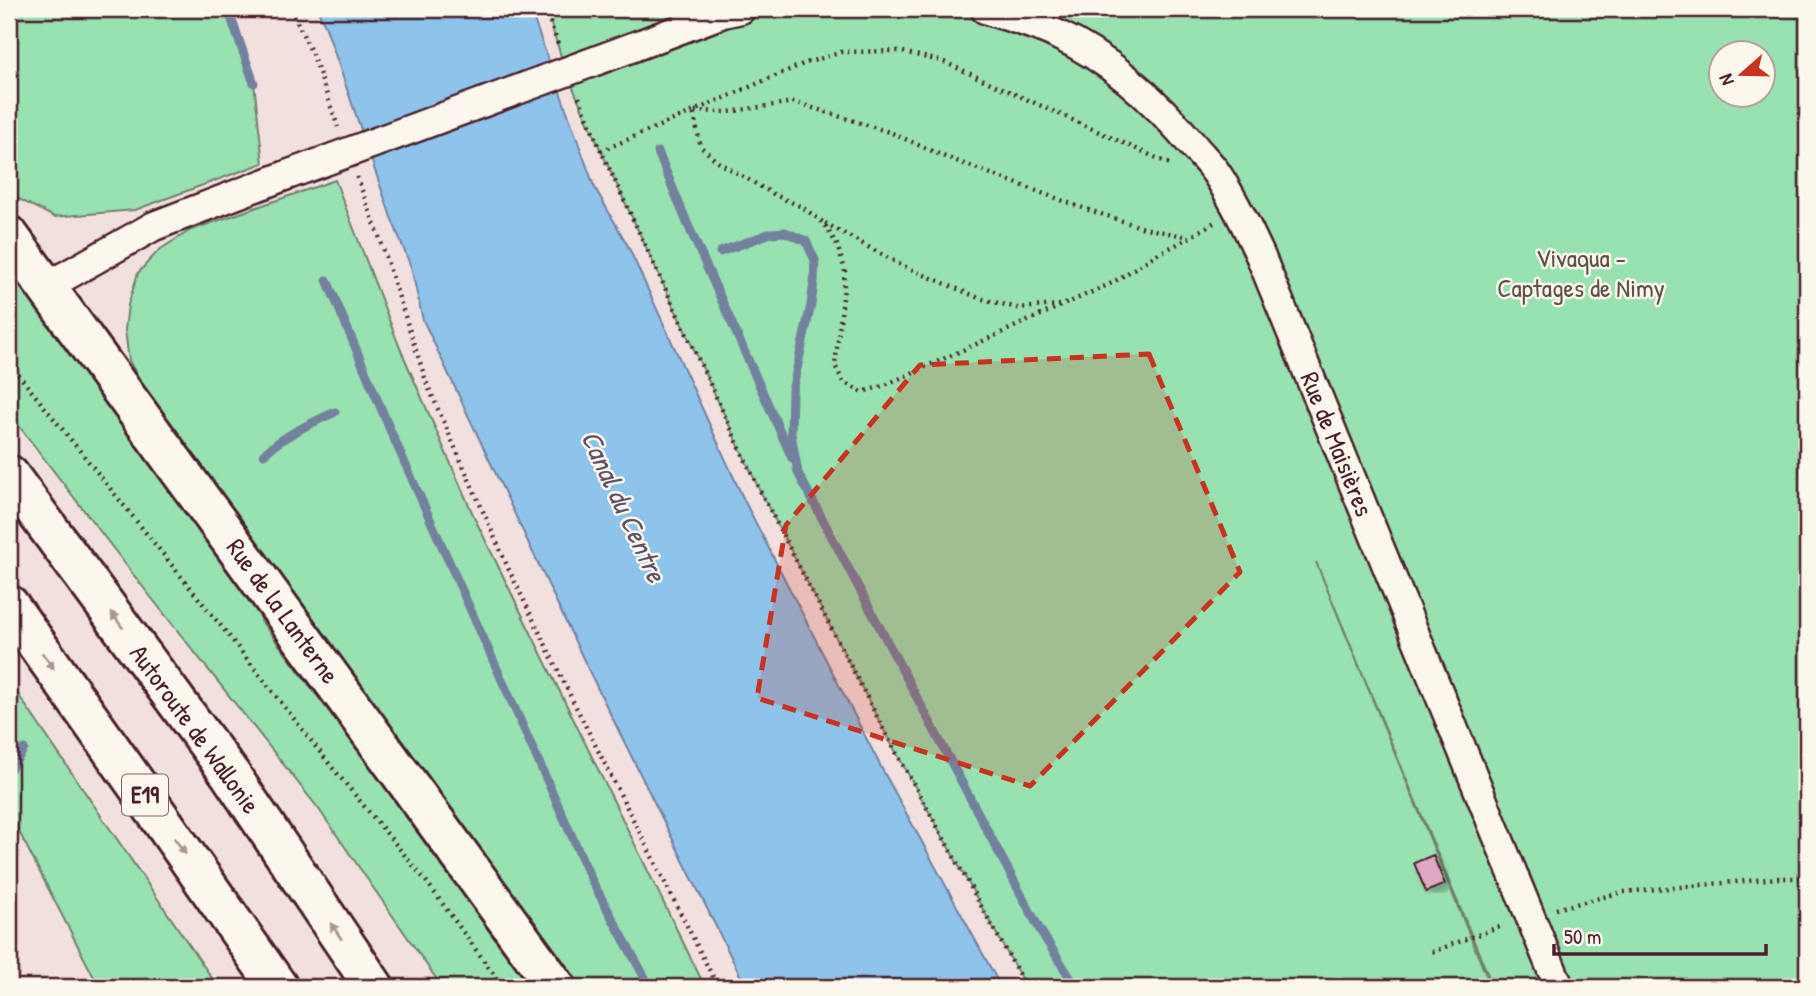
<svg xmlns="http://www.w3.org/2000/svg" width="1816" height="996" font-family="'Patrick Hand',sans-serif">
<style>
.green{fill:#98e1b0;stroke:#71806e;stroke-width:2;fill-rule:evenodd}
.water{fill:#8ec3ec;stroke:#73819f;stroke-width:2}
.lines{fill:none;stroke-linecap:round;stroke-linejoin:round}
.stream{stroke:#73819f;stroke-width:9}
.building{fill:#dea9c2;stroke:#4a1f2b;stroke-width:2;filter:url(#shadow)}
.street-casing{stroke:#4a1f2b;stroke-width:33}
.secondary-casing{stroke:#4a1f2b;stroke-width:44}
.highway-casing{stroke:#4a1f2b;stroke-width:44}
.path{stroke:#4a1f2b;stroke-width:4.5;stroke-dasharray:2 5;stroke-linecap:butt}
.street{stroke:#fbf7ec;stroke-width:28}
.secondary{stroke:#fbf7ec;stroke-width:38}
.highway{stroke:#fbf7ec;stroke-width:38}
.street-bridge-casing{stroke:#4a1f2b;stroke-width:33;stroke-linecap:butt}
.street-bridge{stroke:#fbf7ec;stroke-width:28}
.oneway{fill:#ab9695}
.marked{fill:#c8321e;fill-opacity:0.2;stroke:#c8321e;stroke-width:5;stroke-dasharray:14 9;stroke-linejoin:round}
.labels{text-anchor:middle;stroke-width:5;stroke-linejoin:round;paint-order:stroke}
.shield{fill:#fbf7ec;stroke:#7f6065;stroke-width:2}
.shield-label{font-size:24px;font-weight:bold;fill:#4a1f2b}
.park-label{font-size:26px;fill:#5e504c;stroke:#fbf7ec}
.street-label{font-size:26px;fill:#4a1f2b;stroke:#fbf7ec}
.water-label{font-size:28px;font-style:italic;fill:#5e5065;stroke:#fbf7ec}
</style>
<defs>
<filter id="shadow"><feDropShadow dx="6" dy="6" stdDeviation="3.5" flood-color="#0004"/></filter>
</defs>
<rect width="100%" height="100%" fill="#f2e0df"/>
<filter id="ink" filterUnits="userSpaceOnUse"><feTurbulence type="fractalNoise" baseFrequency=".0143" numOctaves="2"/><feDisplacementMap in="SourceGraphic" scale="14" xChannelSelector="R" yChannelSelector="G"/><feConvolveMatrix kernelMatrix="1 2 1 2 8 2 1 2 1" color-interpolation-filters="sRGB"/></filter>
<g filter="url(#ink)">
<g class="green">
<polygon points="9,9 228,9 254,83 263,163 135,210 54,217 9,194"/>
<path d="M546,9h1261v978h-314l-177,-425 175,425h-465l-139,-251 -127,-245 -159,-340 -35,-79zM1722,52h42v42h-42z"/>
<polygon points="335,180 400,348 475,519 705,987 575,987 143,385 129,361 125,330 128,305 138,273 159,250 191,230"/>
<polygon points="9,236 258,576 261,621 498,936 533,987 442,987 318,808 139,582 9,413"/>
<polygon points="9,681 218,987 99,987 13,820 9,823"/>
</g>
<polygon class="water" points="317,9 530,9 594,186 628,246 744,500 881,767 1001,987 746,987 590,673 423,320 411,267 391,217 325,25"/>
<g class="lines">
<g class="stream">
<polyline points="228,9 254,83"/>
<polyline points="658,152 688,225 792,458"/>
<polyline points="720,252 771,233 785,232 806,241 815,260 814,282 811,305 792,391 791,433 798,473 1040,930 1076,987"/>
<polyline points="327,280 391,432 592,881 650,987"/>
<path d="M264,454c21,-19 45,-30 71,-42"/>
<polyline points="9,771 24,749"/>
</g>
</g>
<polygon class="building" points="1433,855 1445,884 1426,892 1414,863"/>
<g class="lines">
<g class="street-casing">
<g id="street">
<path d="M985,9c23,8 48,14 71,25 55,25 102,69 140,115 7,8 15,16 21,25 17,26 30,53 43,81l299,732"/>
<polyline points="633,47 723,13 741,9"/>
<polyline points="46,287 154,226 287,175"/>
</g>
</g>
<g class="secondary-casing">
<polyline id="secondary" points="9,236 556,987"/>
</g>
<g class="highway-casing">
<g id="highway">
<polyline points="9,475 230,774 374,987"/>
<polyline points="9,605 160,818 278,987"/>
</g>
</g>
<g class="path">
<polyline points="291,9 314,58 338,127"/>
<polyline points="545,9 559,47"/>
<polyline points="579,97 601,151 760,491 887,736 1026,987"/>
<polyline points="601,151 803,64 842,52 899,51 944,62 1170,164"/>
<polyline points="357,177 379,236 427,384 509,570 573,701 718,987"/>
<polyline points="825,223 901,265 979,298 1017,308 1060,305"/>
<polyline points="1184,236 1144,228 1077,206 943,156 892,133 794,102 728,112 693,111 701,147 718,162 775,195 802,207 824,223 837,245 845,270 843,298 835,365 843,382 862,392 883,386 1112,283 1157,254 1182,242 1215,222"/>
<polyline points="9,363 225,631 331,766 426,881 503,987"/>
<polyline points="1556,909 1623,892 1779,878 1807,878"/>
<polyline points="1432,952 1504,925"/>
</g>
<use href="#street" class="street"/>
<use href="#secondary" class="secondary"/>
<use href="#highway" class="highway"/>
<g class="street-bridge-casing">
<polyline id="street-bridge" points="287,175 633,47"/>
</g>
<use href="#street-bridge" class="street-bridge"/>
</g>
<defs><path id="oneway-solid" d="M-6-.8H1V-3.2L6.5 0L1 3.2V.8H-6Z" transform="scale(1.75)"/></defs>
<g class="oneway">
<use href="#oneway-solid" transform="translate(117 620) rotate(-126)"/>
<use href="#oneway-solid" transform="translate(48 661) rotate(54)"/>
<use href="#oneway-solid" transform="translate(180 846) rotate(55)"/>
<use href="#oneway-solid" transform="translate(336 931) rotate(-124)"/>
</g>
</g>
<path class="marked" d="M1149,354l91,218 -210,214 -273,-88 29,-173 134,-160z"/>
<g class="labels">
<rect class="shield" x="122" y="774.5" width="46" height="41" rx="5"/>
<g class="shield-label">
<text x="145" y="803">E19</text>
</g>
<g class="park-label">
<text x="1581" y="267">Vivaqua -<tspan x="1581" dy="30">Captages de Nimy</tspan></text>
</g>
<g class="street-label">
<text transform="translate(1337 444) rotate(68)" y="9">Rue de Maisières</text>
<text transform="translate(283 611) rotate(54)" y="9">Rue de la Lanterne</text>
<text transform="translate(195 729) rotate(54)" y="9">Autoroute de Wallonie</text>
</g>
<g class="water-label">
<text transform="translate(624 506) rotate(65)" y="10">Canal du Centre</text>
</g>
</g>
<rect width="1816" height="996" fill="none" stroke="#fbf7ec" stroke-width="35"/>
<rect x="18" y="18" width="1781" height="961" fill="none" stroke="#4a1f2b" stroke-width="2.5" filter="url(#ink)"/>
<g transform="translate(1742 74) rotate(250)"><circle r="33" fill="#fbf7ec" stroke="#b4a19f" stroke-width="2"/>
<path d="M0-5L12 26L0 18L-12 26Z" fill="#c8321e"/>
<text y="-10" font-size="19" font-weight="bold" text-anchor="middle" fill="#4a1f2b">N</text>
</g>
<path d="M1554 944v10h212v-10" fill="none" stroke="#4a1f2b" stroke-width="3.5"/>
<text x="1564" y="944" font-size="21" fill="#4a1f2b" stroke="#fbf7ec" stroke-width="5" paint-order="stroke">50 m</text>
</svg>
